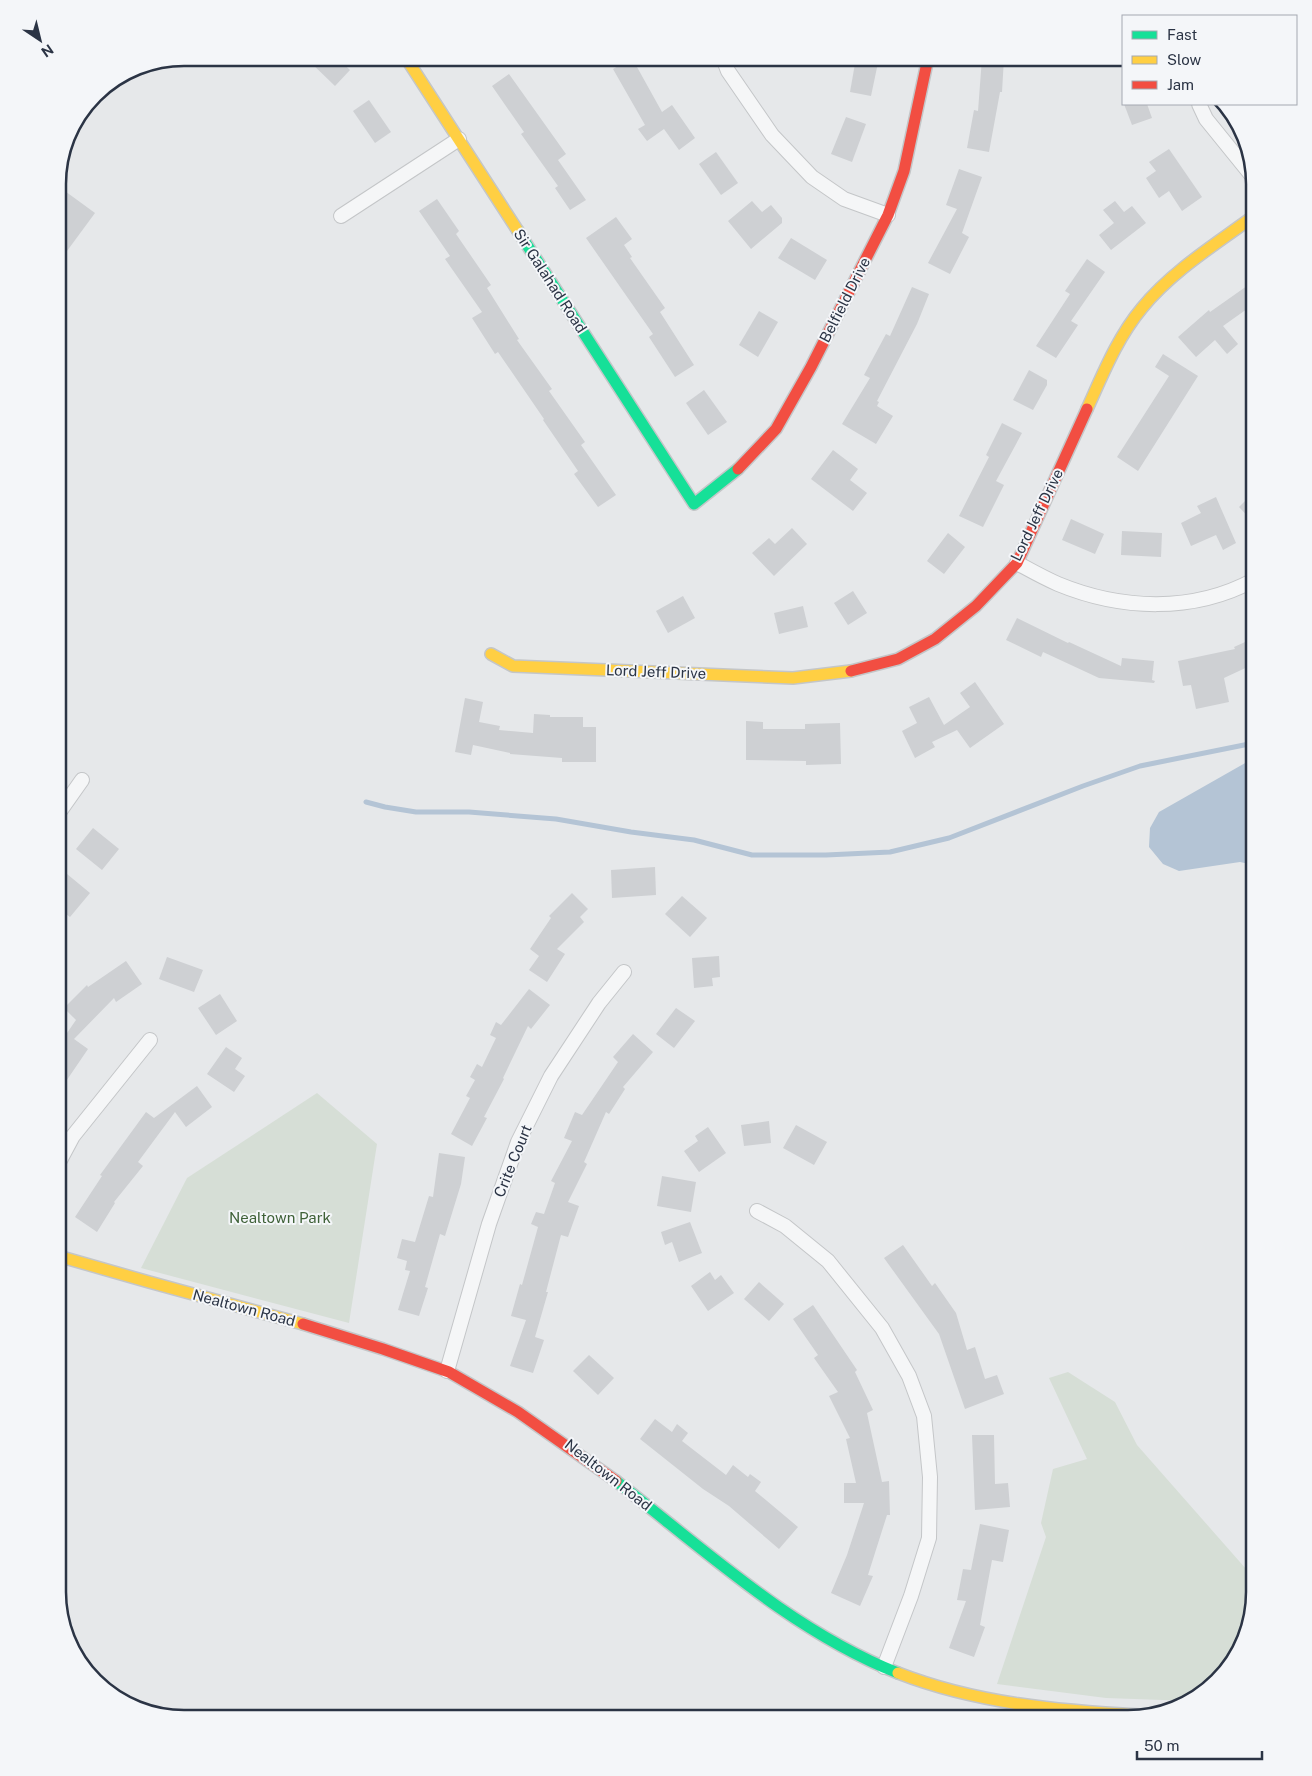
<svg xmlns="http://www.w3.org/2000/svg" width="1312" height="1776" font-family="'Public Sans',sans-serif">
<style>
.green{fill:#d6ded6}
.water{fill:#b4c4d5}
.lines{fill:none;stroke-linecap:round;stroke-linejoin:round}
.stream{stroke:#b4c4d5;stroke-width:5}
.building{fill:#ced0d3}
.street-casing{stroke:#c4c6c8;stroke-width:16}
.fast-casing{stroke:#c4c6c8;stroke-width:14}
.slow-casing{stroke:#c4c6c8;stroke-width:14}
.jam-casing{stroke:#c4c6c8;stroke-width:14}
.street{stroke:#f5f6f7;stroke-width:14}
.fast{stroke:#16e098;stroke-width:11}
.slow{stroke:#ffcf43;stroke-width:11}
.jam{stroke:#f24e42;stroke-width:11}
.labels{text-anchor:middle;stroke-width:4;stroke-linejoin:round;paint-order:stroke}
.street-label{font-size:15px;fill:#2b3445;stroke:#f4f6f9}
.park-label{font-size:15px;fill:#3f6138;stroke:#f4f6f9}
.rim{fill:none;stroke:#2b3445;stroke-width:2.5}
</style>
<rect width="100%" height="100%" fill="#e6e8ea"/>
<g class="green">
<polygon points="317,1093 377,1144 349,1323 141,1268 187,1178"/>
<polygon points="1068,1372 1115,1402 1137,1445 1254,1578 1254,1592 1238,1655 1191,1701 1106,1698 997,1684 1046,1537 1041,1523 1053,1469 1087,1459 1049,1378"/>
</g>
<polygon class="water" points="1254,758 1254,865 1240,862 1179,871 1163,864 1149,847 1150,828 1159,812"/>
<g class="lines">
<polyline class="stream" points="366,802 385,807 416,812 469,812 556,819 631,832 694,840 752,855 826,855 890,852 949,838 1083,786 1140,766 1254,743"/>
</g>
<g class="building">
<polygon points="306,58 337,58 350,70 335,86"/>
<polygon points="632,58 662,112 672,105 695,138 679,150 664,129 647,141 638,129 645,125 613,69"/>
<polygon points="856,58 879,58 871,96 850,92"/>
<polygon points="982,58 1004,58 1002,92 1000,92 989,152 967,148 974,110 978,111"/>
<polygon points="509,74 566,154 558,160 586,200 570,210 555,188 558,186 521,134 524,132 492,86"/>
<polygon points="369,100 391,132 375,143 353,111"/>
<polygon points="1124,104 1147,104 1152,118 1132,125"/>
<polygon points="846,117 866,124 852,162 831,154"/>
<polygon points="1169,149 1202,197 1182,211 1169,191 1159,198 1146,178 1156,171 1149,162"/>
<polygon points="716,152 738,183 721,195 699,164"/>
<polygon points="959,169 982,177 962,233 969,237 950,274 928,263 957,209 946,205"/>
<polygon points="58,186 95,213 67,251 58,245"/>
<polygon points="437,199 459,231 456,234 491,285 487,288 519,339 517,340 552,389 549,391 585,442 581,445 616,495 598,507 574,474 578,471 543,420 544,419 498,352 495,354 472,318 482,312 445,259 450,256 419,211"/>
<polygon points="752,201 762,212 771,205 782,218 782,223 751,249 728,221"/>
<polygon points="1115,201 1124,212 1132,206 1146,223 1111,250 1099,235 1114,223 1103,210"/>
<polygon points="616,217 632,239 624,245 632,257 630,258 665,308 660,312 694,365 675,377 649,337 653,334 586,238"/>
<polygon points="791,238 827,260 815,280 778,258"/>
<polygon points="1087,259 1105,272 1071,321 1078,325 1056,358 1036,346 1070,294 1065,291"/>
<polygon points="1254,281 1254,304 1223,326 1238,344 1227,354 1215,340 1196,357 1178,337 1209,310 1210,312"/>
<polygon points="912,287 929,294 917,324 877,401 879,402 877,406 893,416 876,444 842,424 870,378 864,375 886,334 890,336"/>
<polygon points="759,311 778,322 758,357 739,345"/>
<polygon points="1163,354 1198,376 1138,471 1117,457 1169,376 1155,367"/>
<polygon points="1029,370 1047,380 1047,385 1033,410 1013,400"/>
<polygon points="704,390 727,422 708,435 686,403"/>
<polygon points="1002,423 1022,433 996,481 1004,485 983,527 959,516 989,457 986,455"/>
<polygon points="833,450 858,469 850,480 867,493 853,511 811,479"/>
<polygon points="1254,492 1254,523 1239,507"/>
<polygon points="1216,497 1236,543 1223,550 1216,535 1191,546 1181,523 1201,513 1197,506"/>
<polygon points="1071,519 1104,534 1095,554 1062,540"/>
<polygon points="792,528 807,544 774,576 752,553 769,538 775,544"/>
<polygon points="1122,531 1162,533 1161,557 1121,555"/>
<polygon points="948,533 965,547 944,574 927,561"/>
<polygon points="853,591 867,613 848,625 834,603"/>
<polygon points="683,596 695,618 668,633 656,611"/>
<polygon points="803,606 808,627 779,634 774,613"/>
<polygon points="1017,618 1068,643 1069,642 1121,666 1122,658 1154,661 1152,680 1155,681 1154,683 1099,678 1043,652 1041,657 1006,640"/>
<polygon points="1254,638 1254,664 1224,678 1229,702 1196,709 1191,685 1183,686 1178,661 1235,649 1234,647"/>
<polygon points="975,682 1004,724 970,748 957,730 932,742 935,747 915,758 902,731 917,723 909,707 929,697 944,725 970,707 960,693"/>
<polygon points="465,698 483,702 479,722 500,726 499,730 533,733 534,714 550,715 550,717 583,717 583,727 596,727 596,762 562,762 562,758 510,754 510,753 473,745 471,755 455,752"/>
<polygon points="746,721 763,722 763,729 805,729 805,724 840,723 841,764 806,765 806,761 746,760"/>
<polygon points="93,828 119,849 102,870 76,849"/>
<polygon points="655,867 656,895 612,898 611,870"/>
<polygon points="67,874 90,893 70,917 66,914 58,924 58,884"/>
<polygon points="572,893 588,909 580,917 584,922 557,949 565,954 547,982 529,970 539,956 530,949 551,918 549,916"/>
<polygon points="682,896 707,918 690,937 665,914"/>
<polygon points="719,956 720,977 712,978 713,986 694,988 692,958"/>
<polygon points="167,957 203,970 194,992 159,979"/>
<polygon points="126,961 142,984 116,1002 114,998 74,1039 88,1049 58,1093 58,1046 76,1020 64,1008 87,985 88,987"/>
<polygon points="529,989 550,1005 531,1029 528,1026 503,1078 504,1079 484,1117 487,1118 472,1146 451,1134 470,1098 466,1096 475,1080 470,1077 477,1064 482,1067 496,1038 490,1035 496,1022 501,1025"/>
<polygon points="220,994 237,1021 216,1035 198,1008"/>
<polygon points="676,1008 695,1021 674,1048 656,1034"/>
<polygon points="633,1034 653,1052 623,1087 625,1089 609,1114 606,1112 584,1162 587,1164 568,1202 579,1206 568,1237 561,1235 546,1292 548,1292 535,1337 544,1340 533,1373 510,1366 526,1320 511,1316 520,1284 522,1285 538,1227 531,1224 536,1212 544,1214 555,1183 551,1181 572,1141 564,1138 575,1112 582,1115 618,1062 613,1057"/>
<polygon points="226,1047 242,1058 235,1069 245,1076 234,1092 207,1074"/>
<polygon points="197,1086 212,1107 186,1127 175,1112 138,1162 143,1166 114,1202 115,1203 97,1232 75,1217 102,1176 100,1175 146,1112 154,1118"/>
<polygon points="769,1121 771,1143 744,1146 741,1125"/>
<polygon points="796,1125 827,1142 814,1165 783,1148"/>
<polygon points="708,1127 726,1153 699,1172 684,1151 698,1141 695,1136"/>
<polygon points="439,1153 465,1157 461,1184 445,1236 440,1234 425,1287 428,1288 419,1316 398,1310 410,1271 405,1270 407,1261 397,1258 402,1239 415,1242 429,1196 433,1197"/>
<polygon points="662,1176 696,1182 691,1212 657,1206"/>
<polygon points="690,1222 702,1253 679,1262 672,1242 665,1245 661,1232"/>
<polygon points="903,1245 932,1286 935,1283 956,1313 967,1350 975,1347 985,1379 997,1375 1004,1394 965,1409 939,1334 884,1258"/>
<polygon points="710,1272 715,1280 721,1275 734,1293 708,1311 691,1286"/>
<polygon points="759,1282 784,1304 769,1321 744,1299"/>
<polygon points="813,1305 857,1370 855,1372 873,1410 867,1413 882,1482 889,1481 890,1515 887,1515 868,1575 873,1576 860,1606 831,1593 847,1555 864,1503 844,1503 844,1483 856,1483 846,1439 850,1438 829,1396 838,1392 814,1358 818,1355 793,1319"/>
<polygon points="589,1355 614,1378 598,1395 573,1371"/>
<polygon points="655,1419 672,1432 677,1424 688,1433 682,1441 726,1475 733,1465 748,1477 750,1474 761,1482 755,1491 798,1527 779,1549 729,1506 703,1489 640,1439"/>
<polygon points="972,1435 994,1435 995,1484 1008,1483 1010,1507 975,1510"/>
<polygon points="980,1524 1009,1530 1003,1562 992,1560 980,1625 985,1627 974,1657 949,1648 966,1601 957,1600 963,1569 971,1570"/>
</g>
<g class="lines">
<g class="street-casing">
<g id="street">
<polyline points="723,58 728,71 772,135 812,177 844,199 888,215"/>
<polyline points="1199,104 1206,119 1253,177"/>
<polyline points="341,216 459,139"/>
<path d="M1017,563c13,7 27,15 41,21 63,26 135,29 196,-4"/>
<polyline points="58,814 82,780"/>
<polyline points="58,1164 73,1136 150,1040"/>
<polyline points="757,1211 785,1226 828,1261 882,1328 909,1376 924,1416 930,1477 929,1538 911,1596 884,1667"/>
<polyline points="447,1371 489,1224 518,1142 551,1076 599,1003 624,972"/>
</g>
</g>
<g class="fast-casing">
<g id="fast">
<polyline points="518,231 694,504 738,469"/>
<path d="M616,1481c89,69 176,150 282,192"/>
</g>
</g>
<g class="slow-casing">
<g id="slow">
<polyline points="406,58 518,231"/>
<path d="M1087,409c16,-35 30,-71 55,-101 30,-37 74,-64 112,-92"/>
<polyline points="491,654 513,666 793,678 851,671"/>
<polyline points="58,1256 149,1282 303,1324"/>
<path d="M898,1673c77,30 161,38 242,42"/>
</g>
</g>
<g class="jam-casing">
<g id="jam">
<polyline points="738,469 776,429 811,367 888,215 904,171 928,58"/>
<polyline points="851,671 898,659 935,639 976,606 1017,563 1087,409"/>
<polyline points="303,1324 383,1349 449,1372 518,1412 616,1481"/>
</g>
</g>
<use href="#street" class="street"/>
<use href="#fast" class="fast"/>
<use href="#slow" class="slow"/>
<use href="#jam" class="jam"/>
</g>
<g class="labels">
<g class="street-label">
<text transform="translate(550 281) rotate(57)" y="5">Sir Galahad Road</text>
<text transform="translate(845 300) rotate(-63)" y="5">Belfield Drive</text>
<text transform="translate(1037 515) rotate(-64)" y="5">Lord Jeff Drive</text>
<text transform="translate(656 672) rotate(2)" y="5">Lord Jeff Drive</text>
<text transform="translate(513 1161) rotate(-68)" y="5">Crite Court</text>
<text transform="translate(244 1308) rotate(15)" y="5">Nealtown Road</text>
<text transform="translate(608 1475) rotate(38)" y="5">Nealtown Road</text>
</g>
<g class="park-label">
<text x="280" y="1223">Nealtown Park</text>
</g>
</g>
<path d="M0 0H1312V1776H0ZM184 66H1128A118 118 0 0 1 1246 184V1592A118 118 0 0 1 1128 1710H184A118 118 0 0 1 66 1592V184A118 118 0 0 1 184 66Z" fill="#f4f6f9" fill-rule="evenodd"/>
<path class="rim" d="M184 66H1128A118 118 0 0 1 1246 184V1592A118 118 0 0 1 1128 1710H184A118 118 0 0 1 66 1592V184A118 118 0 0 1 184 66Z"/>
<rect x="1122" y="15" width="175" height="90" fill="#f4f6f9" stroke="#a4a8b1"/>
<rect x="1132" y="31" width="25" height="8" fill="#16e098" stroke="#a4a8b1"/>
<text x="1167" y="40" font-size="15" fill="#2b3445">Fast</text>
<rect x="1132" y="56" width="25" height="8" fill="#ffcf43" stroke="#a4a8b1"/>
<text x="1167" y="65" font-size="15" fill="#2b3445">Slow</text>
<rect x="1132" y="81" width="25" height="8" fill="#f24e42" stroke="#a4a8b1"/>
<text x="1167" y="90" font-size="15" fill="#2b3445">Jam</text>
<g transform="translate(40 40) rotate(145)" stroke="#f4f6f9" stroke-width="4" paint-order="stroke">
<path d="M0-4L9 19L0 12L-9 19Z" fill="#2b3445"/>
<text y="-8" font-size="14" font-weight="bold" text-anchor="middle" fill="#2b3445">N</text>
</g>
<path d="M1137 1751v8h125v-8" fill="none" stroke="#2b3445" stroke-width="2.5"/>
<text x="1144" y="1751" font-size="15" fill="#2b3445" stroke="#f4f6f9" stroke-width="4" paint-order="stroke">50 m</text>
</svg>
